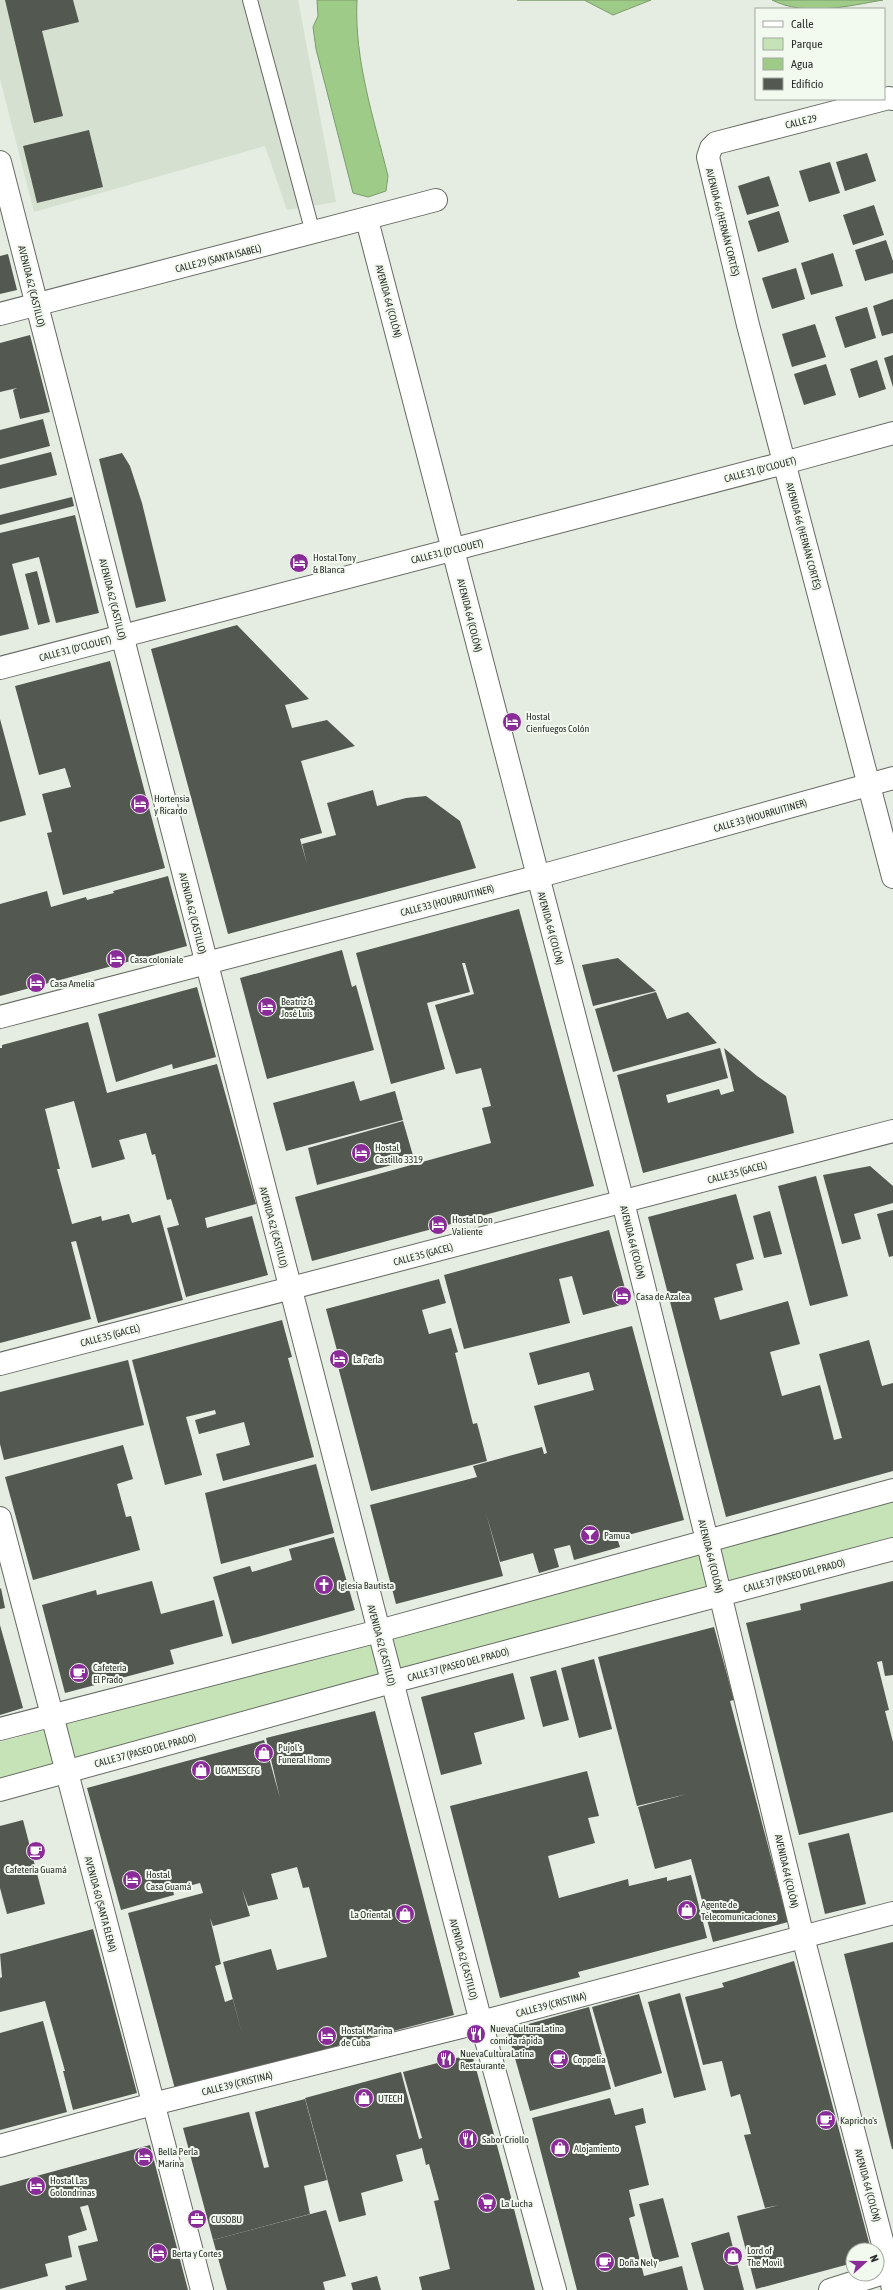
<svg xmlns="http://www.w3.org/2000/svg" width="893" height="2290" font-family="'Asap Condensed',sans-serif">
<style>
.built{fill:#d5e0d0}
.green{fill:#c5e3b7}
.water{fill:#9ecb88;stroke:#7c9c6c}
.building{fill:#535850;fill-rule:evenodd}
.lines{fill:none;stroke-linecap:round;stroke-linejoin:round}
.lane-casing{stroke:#656a62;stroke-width:16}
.street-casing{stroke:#656a62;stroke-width:24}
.secondary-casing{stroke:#656a62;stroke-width:24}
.primary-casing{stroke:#656a62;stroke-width:24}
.lane{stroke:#fff;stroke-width:14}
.street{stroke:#fff;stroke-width:22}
.secondary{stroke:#fff;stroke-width:22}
.primary{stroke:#fff;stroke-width:22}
.labels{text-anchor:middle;stroke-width:4;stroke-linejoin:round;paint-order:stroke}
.street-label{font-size:10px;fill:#2d2f2c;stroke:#f2f9ef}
.poi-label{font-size:10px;fill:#2d2f2c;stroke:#f2f9ef;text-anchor:start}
</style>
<rect width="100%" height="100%" fill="#e5ece2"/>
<polygon class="built" points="0,0 298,0 336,202 287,210 265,146 34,212 0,79"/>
<polygon class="green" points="893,1502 893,1538 718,1584 0,1779 0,1742"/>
<g class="water">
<path d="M317,0h40c-3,60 17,119 31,176l-2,15 -18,6 -15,-4 -37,-144 -3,-22 5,-11z"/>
<polygon points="517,0 651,0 613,15 584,0"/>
<path d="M772,0h111c-36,6 -77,17 -111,0z"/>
</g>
<g class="building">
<polygon points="5,0 73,0 79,22 42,31 63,116 34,123"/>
<polygon points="89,130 103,187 37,203 23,146"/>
<polygon points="867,153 876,181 845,191 836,162"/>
<polygon points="830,162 840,193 809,202 799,171"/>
<polygon points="769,176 779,206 747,215 738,186"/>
<polygon points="874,205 884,235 853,245 843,215"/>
<polygon points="779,211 789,242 758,252 748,221"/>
<polygon points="886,240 893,261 893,273 865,281 855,250"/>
<polygon points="833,253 843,286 811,295 801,263"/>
<polygon points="8,254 17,290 0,294 0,256"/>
<polygon points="796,268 805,299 772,309 762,278"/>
<polygon points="893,299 893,333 882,336 873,306"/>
<polygon points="867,307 876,338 845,348 835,317"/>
<polygon points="815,324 826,357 792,367 782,334"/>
<polygon points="30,335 50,412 20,419 13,390 17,388 0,392 0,343"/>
<polygon points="893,355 893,387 884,358"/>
<polygon points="877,360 886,389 859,398 850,369"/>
<polygon points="826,364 836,395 804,405 794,374"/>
<polygon points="43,419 50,446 0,459 0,430"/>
<polygon points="51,452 57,475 0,489 0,465"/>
<polygon points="122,453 130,466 142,503 166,601 136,608 99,459"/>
<polygon points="72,497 74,506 0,525 0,515"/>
<polygon points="75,515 99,613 56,623 39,557 12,564 29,629 0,636 0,533"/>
<polygon points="37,571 50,622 38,625 25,574"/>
<polygon points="237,625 309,699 285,705 292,728 327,720 355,746 301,761 322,833 300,839 307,864 302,844 336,835 327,803 373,790 377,806 406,798 426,796 460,821 476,868 228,934 151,649"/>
<polygon points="110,661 165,868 63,895 47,833 52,832 42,794 71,787 65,768 39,775 15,686"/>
<polygon points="0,719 26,815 0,822"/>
<polygon points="168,876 187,946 0,996 0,904 47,891 51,907 86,897 87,900 114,893 113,891"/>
<polygon points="519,909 594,1186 312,1261 295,1197 491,1143 482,1108 491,1106 481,1068 456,1074 435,1005 474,994 465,963 462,963 470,992 427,1003 445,1069 391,1084 356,953"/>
<polygon points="342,950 352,987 356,985 374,1050 267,1079 240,978"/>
<polygon points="618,958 656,991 593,1006 582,965"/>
<polygon points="197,987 216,1057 173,1069 172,1064 116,1082 98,1014"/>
<polygon points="656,992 667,1019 688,1012 717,1043 613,1072 595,1009"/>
<polygon points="88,1022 107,1093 217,1064 256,1204 205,1218 207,1228 252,1216 268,1275 186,1297 167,1228 179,1225 171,1199 167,1200 155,1154 152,1155 146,1133 119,1140 125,1159 92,1168 74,1101 45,1109 60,1169 57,1169 72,1224 101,1216 102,1221 129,1214 132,1223 160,1215 183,1300 98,1323 76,1241 71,1242 91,1319 0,1343 0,1048 2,1048 2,1045"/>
<polygon points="720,1048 728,1078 666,1095 668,1103 719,1089 721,1095 734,1091 724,1048 757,1076 786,1096 794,1133 643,1173 617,1075"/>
<polygon points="354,1081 360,1101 395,1091 403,1120 286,1151 273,1103"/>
<polygon points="403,1121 414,1159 317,1185 308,1148"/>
<polygon points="870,1166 893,1186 893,1203 854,1214 861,1239 842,1244 823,1175"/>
<polygon points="816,1176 848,1296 810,1306 778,1186"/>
<polygon points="736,1194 754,1259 736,1264 743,1290 714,1298 720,1320 788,1301 800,1344 770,1352 782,1396 820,1385 834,1440 842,1438 819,1354 869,1340 882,1386 893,1383 893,1471 726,1517 648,1217"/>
<polygon points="893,1210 893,1256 889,1257 877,1214"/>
<polygon points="770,1211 782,1254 764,1258 753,1216"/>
<polygon points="609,1230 629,1303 583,1315 572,1276 559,1279 570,1323 464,1349 444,1275"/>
<polygon points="439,1279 446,1303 422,1310 429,1334 451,1328 458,1352 455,1353 473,1424 477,1423 487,1461 371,1491 336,1359 339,1358 326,1309"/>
<polygon points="282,1320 292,1357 288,1358 314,1457 223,1481 216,1454 250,1445 244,1422 199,1434 195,1420 216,1414 215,1410 186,1417 202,1475 165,1485 132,1360"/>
<polygon points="632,1326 684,1520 617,1538 620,1547 574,1560 570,1545 554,1549 559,1567 539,1573 533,1553 500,1562 486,1513 503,1576 396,1604 370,1505 477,1477 473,1466 542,1447 544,1454 547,1453 534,1406 594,1390 589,1372 538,1385 529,1353"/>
<polygon points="128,1360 144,1425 4,1460 0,1444 0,1392"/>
<polygon points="123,1445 133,1479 117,1484 126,1517 131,1516 140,1550 33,1580 5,1477"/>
<polygon points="316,1464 334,1533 221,1564 205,1493"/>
<polygon points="334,1537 355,1610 232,1644 213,1577 250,1566 252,1572 292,1560 289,1549"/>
<polygon points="152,1581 161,1614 214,1600 223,1636 170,1650 174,1664 65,1693 42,1605 96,1590 97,1595"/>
<polygon points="893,1581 893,1675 885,1676 882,1661 877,1662 889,1710 885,1711 893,1742 893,1812 799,1835 746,1623 801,1610 800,1604"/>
<polygon points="1,1588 5,1608 0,1609 0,1589"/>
<polygon points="0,1625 23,1708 0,1715"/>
<polygon points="714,1627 734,1700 730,1701 788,1922 713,1942 691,1859 655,1869 638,1807 687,1794 637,1806 598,1657"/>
<polygon points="594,1659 612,1729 579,1738 561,1668"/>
<polygon points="556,1670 569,1720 543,1727 530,1677"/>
<polygon points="513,1673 525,1719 474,1733 482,1764 441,1775 421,1697"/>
<path d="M375,1711l79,304 -279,74 -47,-176 75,-20 -3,-10 -27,7 1,5 -53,15 -34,-122 177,-48 16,58 -14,-60zM297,1867l6,21 6,-1 18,70 -50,13 -6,-21 -48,13 19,72 -9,-35 -8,3 -10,-36 6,-2 -11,-46 3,8 37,-10 -8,-27 6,17 30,-7 -7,-25z"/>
<polygon points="587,1771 599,1816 588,1818 595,1843 548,1856 559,1898 628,1879 629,1886 667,1877 667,1881 691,1875 707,1938 578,1972 580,1977 500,1998 450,1806"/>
<polygon points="23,1820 45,1904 7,1914 0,1888 0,1826"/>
<polygon points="849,1833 866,1904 825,1914 808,1843"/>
<polygon points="93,1929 137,2093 73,2110 63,2071 65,2071 45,2001 0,2012 0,1978 2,1977 0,1954"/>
<polygon points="893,1942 893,2149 892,2149 844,1954"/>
<polygon points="794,1961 871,2250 853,2250 853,2263 756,2289 737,2216 779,2205 765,2208 744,2135 751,2134 740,2094 731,2097 722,2061 703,2065 685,1997 724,1987 722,1983"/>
<polygon points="680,1993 706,2090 674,2098 648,2002"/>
<polygon points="639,1994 662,2073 615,2087 592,2007"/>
<polygon points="589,2007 611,2089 530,2111 507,2030"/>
<polygon points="43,2021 67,2112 0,2130 0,2033"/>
<polygon points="472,2054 507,2182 535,2290 422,2290 419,2277 450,2269 434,2201 439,2200 429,2164 426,2165 422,2148 396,2155 403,2181 361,2193 366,2215 339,2222 305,2098 401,2072 419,2139 422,2138 403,2072"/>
<polygon points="610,2098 615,2115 643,2108 646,2123 635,2126 649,2185 629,2190 635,2216 629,2218 644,2276 682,2266 688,2290 577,2290 532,2118"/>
<polygon points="305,2099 327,2180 304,2186 310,2214 213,2240 183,2128 249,2112 264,2168 269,2167 255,2112"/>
<polygon points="150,2145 188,2290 66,2290 65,2286 87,2280 78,2246 98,2241 88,2205 80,2207 87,2230 68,2236 72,2257 45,2264 48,2276 0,2289 0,2186"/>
<polygon points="663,2198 679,2257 654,2263 639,2204"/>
<polygon points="326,2210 346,2276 323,2282 325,2290 227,2290 213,2240"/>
<polygon points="729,2232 744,2290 704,2290 691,2243"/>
<polygon points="377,2276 381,2290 353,2290 351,2283"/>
</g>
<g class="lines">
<g class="lane-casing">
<polyline id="lane" points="250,0 313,233"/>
</g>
<g class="street-casing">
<g id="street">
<polyline points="893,99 889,98 716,143 711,148 708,157 748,325 893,877"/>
<polyline points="0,162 379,1631"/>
<polyline points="367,220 623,1202 707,1540"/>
<polyline points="0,314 436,200"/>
<polyline points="0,668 784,463 893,433"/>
<polyline points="0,1017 551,873 893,778"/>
<polyline points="0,1364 893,1131"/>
<polyline points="0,1518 52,1715"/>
<polyline points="0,2146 153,2104 481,2022 893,1913"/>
<polyline points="830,2290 893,2270"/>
</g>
</g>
<g class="secondary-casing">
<polyline id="secondary" points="52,1715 202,2290"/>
</g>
<g class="primary-casing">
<g id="primary">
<polyline points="707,1540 803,1937 890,2271 893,2290"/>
<polyline points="379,1631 481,2022 555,2290"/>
<polyline points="0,1729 379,1631 893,1490"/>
<polyline points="0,1790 392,1682 893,1549"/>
</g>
</g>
<use href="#lane" class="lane"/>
<use href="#street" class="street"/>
<use href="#secondary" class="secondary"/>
<use href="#primary" class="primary"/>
</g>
<defs>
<g id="hotel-disc" transform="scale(1)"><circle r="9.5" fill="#892c97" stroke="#f2f9ef"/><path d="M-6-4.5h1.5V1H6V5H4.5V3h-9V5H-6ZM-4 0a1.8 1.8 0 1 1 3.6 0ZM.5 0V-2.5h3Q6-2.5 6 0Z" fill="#fff"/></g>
<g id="bar-disc" transform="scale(1)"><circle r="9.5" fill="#892c97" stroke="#f2f9ef"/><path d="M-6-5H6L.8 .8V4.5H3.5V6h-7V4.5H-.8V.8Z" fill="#fff"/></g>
<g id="church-disc" transform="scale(1)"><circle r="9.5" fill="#892c97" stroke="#f2f9ef"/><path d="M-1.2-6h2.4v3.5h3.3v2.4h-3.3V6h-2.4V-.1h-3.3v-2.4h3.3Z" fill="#fff"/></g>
<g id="cafe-disc" transform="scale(1)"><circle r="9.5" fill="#892c97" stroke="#f2f9ef"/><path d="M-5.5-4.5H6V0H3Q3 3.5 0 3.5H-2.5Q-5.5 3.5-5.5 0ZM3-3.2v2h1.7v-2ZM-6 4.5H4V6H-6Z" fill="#fff"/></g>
<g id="shop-disc" transform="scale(1)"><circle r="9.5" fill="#892c97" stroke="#f2f9ef"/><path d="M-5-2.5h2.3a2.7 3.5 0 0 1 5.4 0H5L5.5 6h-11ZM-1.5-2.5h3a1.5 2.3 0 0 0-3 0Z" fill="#fff"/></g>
<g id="restaurant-disc" transform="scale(1)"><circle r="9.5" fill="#892c97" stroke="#f2f9ef"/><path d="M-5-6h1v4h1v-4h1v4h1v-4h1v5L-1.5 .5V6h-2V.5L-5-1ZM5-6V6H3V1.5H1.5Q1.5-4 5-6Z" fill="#fff"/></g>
<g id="supermarket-disc" transform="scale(1)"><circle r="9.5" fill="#892c97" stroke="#f2f9ef"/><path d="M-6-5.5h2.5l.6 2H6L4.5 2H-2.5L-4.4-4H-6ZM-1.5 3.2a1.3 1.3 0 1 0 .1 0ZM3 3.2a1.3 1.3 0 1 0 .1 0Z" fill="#fff"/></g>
<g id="office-disc" transform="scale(1)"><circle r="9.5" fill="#892c97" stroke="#f2f9ef"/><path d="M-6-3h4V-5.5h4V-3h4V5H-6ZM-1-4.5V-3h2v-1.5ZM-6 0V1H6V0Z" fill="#fff"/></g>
</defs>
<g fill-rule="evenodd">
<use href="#hotel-disc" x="299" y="563"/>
<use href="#hotel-disc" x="512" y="722"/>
<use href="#hotel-disc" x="140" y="804"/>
<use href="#hotel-disc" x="116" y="959"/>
<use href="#hotel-disc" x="36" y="983"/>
<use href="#hotel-disc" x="267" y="1007"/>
<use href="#hotel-disc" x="361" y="1153"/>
<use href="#hotel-disc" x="438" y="1225"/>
<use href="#hotel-disc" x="622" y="1296"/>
<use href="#hotel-disc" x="339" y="1359"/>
<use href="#bar-disc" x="590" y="1535"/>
<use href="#church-disc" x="324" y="1585"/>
<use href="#cafe-disc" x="79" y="1673"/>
<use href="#shop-disc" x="264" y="1753"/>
<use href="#shop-disc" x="201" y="1770"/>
<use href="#cafe-disc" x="36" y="1851"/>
<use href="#hotel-disc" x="132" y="1880"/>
<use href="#shop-disc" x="687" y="1910"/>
<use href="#shop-disc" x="405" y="1914"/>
<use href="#restaurant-disc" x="476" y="2034"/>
<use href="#hotel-disc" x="327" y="2036"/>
<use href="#restaurant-disc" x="446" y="2059"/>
<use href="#cafe-disc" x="559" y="2059"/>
<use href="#shop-disc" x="364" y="2098"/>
<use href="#cafe-disc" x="826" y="2120"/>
<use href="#restaurant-disc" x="468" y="2139"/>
<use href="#shop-disc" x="560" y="2148"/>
<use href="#hotel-disc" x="144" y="2157"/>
<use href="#hotel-disc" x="36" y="2186"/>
<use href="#supermarket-disc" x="487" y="2203"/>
<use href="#office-disc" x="197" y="2219"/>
<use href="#hotel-disc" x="158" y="2253"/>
<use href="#shop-disc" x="733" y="2256"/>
<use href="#cafe-disc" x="605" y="2262"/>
</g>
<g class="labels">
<g class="street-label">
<text transform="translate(801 121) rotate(-14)" y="4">CALLE 29</text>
<text transform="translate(723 222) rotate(76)" y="4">AVENIDA 66 (HERNÁN CORTÉS)</text>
<text transform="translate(218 258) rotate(-14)" y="4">CALLE 29 (SANTA ISABEL)</text>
<text transform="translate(32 286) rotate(76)" y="4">AVENIDA 62 (CASTILLO)</text>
<text transform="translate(389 301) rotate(75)" y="4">AVENIDA 64 (COLÓN)</text>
<text transform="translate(760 469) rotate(-15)" y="4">CALLE 31 (D'CLOUET)</text>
<text transform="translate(804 536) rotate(75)" y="4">AVENIDA 66 (HERNÁN CORTÉS)</text>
<text transform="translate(447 551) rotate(-14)" y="4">CALLE 31 (D'CLOUET)</text>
<text transform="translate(113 599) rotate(76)" y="4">AVENIDA 62 (CASTILLO)</text>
<text transform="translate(470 615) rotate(76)" y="4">AVENIDA 64 (COLÓN)</text>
<text transform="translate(75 648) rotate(-15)" y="4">CALLE 31 (D'CLOUET)</text>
<text transform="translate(760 815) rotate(-16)" y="4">CALLE 33 (HOURRUITINER)</text>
<text transform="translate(447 900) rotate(-15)" y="4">CALLE 33 (HOURRUITINER)</text>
<text transform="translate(193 913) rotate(76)" y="4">AVENIDA 62 (CASTILLO)</text>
<text transform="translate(551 928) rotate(75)" y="4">AVENIDA 64 (COLÓN)</text>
<text transform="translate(737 1172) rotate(-15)" y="4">CALLE 35 (GACEL)</text>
<text transform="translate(274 1227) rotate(75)" y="4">AVENIDA 62 (CASTILLO)</text>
<text transform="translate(633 1242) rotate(76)" y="4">AVENIDA 64 (COLÓN)</text>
<text transform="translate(423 1254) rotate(-15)" y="4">CALLE 35 (GACEL)</text>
<text transform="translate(110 1335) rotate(-15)" y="4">CALLE 35 (GACEL)</text>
<text transform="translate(711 1556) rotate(76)" y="4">AVENIDA 64 (COLÓN)</text>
<text transform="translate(794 1575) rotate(-15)" y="4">CALLE 37 (PASEO DEL PRADO)</text>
<text transform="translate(382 1645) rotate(75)" y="4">AVENIDA 62 (CASTILLO)</text>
<text transform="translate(458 1664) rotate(-15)" y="4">CALLE 37 (PASEO DEL PRADO)</text>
<text transform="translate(145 1750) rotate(-15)" y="4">CALLE 37 (PASEO DEL PRADO)</text>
<text transform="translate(787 1871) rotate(77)" y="4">AVENIDA 64 (COLÓN)</text>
<text transform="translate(101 1904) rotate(75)" y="4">AVENIDA 60 (SANTA ELENA)</text>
<text transform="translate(464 1959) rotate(75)" y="4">AVENIDA 62 (CASTILLO)</text>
<text transform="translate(551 2004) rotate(-15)" y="4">CALLE 39 (CRISTINA)</text>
<text transform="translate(237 2083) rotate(-14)" y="4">CALLE 39 (CRISTINA)</text>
<text transform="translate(868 2185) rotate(75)" y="4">AVENIDA 64 (COLÓN)</text>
</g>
<g class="poi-label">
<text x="313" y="561">Hostal Tony<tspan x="313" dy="12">&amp; Blanca</tspan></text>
<text x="526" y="720">Hostal<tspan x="526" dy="12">Cienfuegos Colón</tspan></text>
<text x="154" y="802">Hortensia<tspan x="154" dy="12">y Ricardo</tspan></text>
<text x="130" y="963">Casa coloniale</text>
<text x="50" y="987">Casa Amelia</text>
<text x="281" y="1005">Beatriz &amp;<tspan x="281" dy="12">José Luis</tspan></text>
<text x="375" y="1151">Hostal<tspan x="375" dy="12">Castillo 3319</tspan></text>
<text x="452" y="1223">Hostal Don<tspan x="452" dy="12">Valiente</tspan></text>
<text x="636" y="1300">Casa de Azalea</text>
<text x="353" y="1363">La Perla</text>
<text x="604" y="1539">Pamua</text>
<text x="338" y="1589">Iglesia Bautista</text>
<text x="93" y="1671">Cafetería<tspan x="93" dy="12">El Prado</tspan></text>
<text x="278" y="1751">Pujol's<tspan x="278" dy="12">Funeral Home</tspan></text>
<text x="215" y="1774">UGAMESCFG</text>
<text x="36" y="1873" text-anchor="middle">Cafetería Guamá</text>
<text x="146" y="1878">Hostal<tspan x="146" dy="12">Casa Guamá</tspan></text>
<text x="701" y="1908">Agente de<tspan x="701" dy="12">Telecomunicaciones</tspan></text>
<text x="391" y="1918" text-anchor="end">La Oriental</text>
<text x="490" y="2032">NuevaCulturaLatina<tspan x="490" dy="12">comida rápida</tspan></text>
<text x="341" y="2034">Hostal Marina<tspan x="341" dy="12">de Cuba</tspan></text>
<text x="460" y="2057">NuevaCulturaLatina<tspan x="460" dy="12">Restaurante</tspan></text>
<text x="573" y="2063">Coppelia</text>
<text x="378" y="2102">UTECH</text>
<text x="840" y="2124">Kapricho's</text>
<text x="482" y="2143">Sabor Criollo</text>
<text x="574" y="2152">Alojamiento</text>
<text x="158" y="2155">Bella Perla<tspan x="158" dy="12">Marina</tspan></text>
<text x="50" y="2184">Hostal Las<tspan x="50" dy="12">Golondrinas</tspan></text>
<text x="501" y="2207">La Lucha</text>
<text x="211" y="2223">CUSOBU</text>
<text x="747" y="2254">Lord of<tspan x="747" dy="12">The Movil</tspan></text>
<text x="172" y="2257">Berta y Cortes</text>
<text x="619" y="2266">Doña Nely</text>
</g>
</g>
<rect x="755" y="8" width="130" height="92" fill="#f2f9ef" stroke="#a3a8a1"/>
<rect x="763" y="21" width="20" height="6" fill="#ffffff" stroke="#a3a8a1"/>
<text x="791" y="28" font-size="12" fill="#2d2f2c">Calle</text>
<rect x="763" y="38" width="20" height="12" fill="#c5e3b7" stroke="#a3a8a1"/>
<text x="791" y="48" font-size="12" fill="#2d2f2c">Parque</text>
<rect x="763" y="58" width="20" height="12" fill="#9ecb88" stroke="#a3a8a1"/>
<text x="791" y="68" font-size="12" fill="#2d2f2c">Agua</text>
<rect x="763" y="78" width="20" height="12" fill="#535850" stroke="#a3a8a1"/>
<text x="791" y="88" font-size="12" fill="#2d2f2c">Edificio</text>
<g transform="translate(865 2262) rotate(69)"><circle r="19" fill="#f2f9ef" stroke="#a3a8a1"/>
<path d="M0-3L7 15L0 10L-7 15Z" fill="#892c97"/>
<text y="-6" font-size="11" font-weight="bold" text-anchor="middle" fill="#2d2f2c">N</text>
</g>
</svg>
